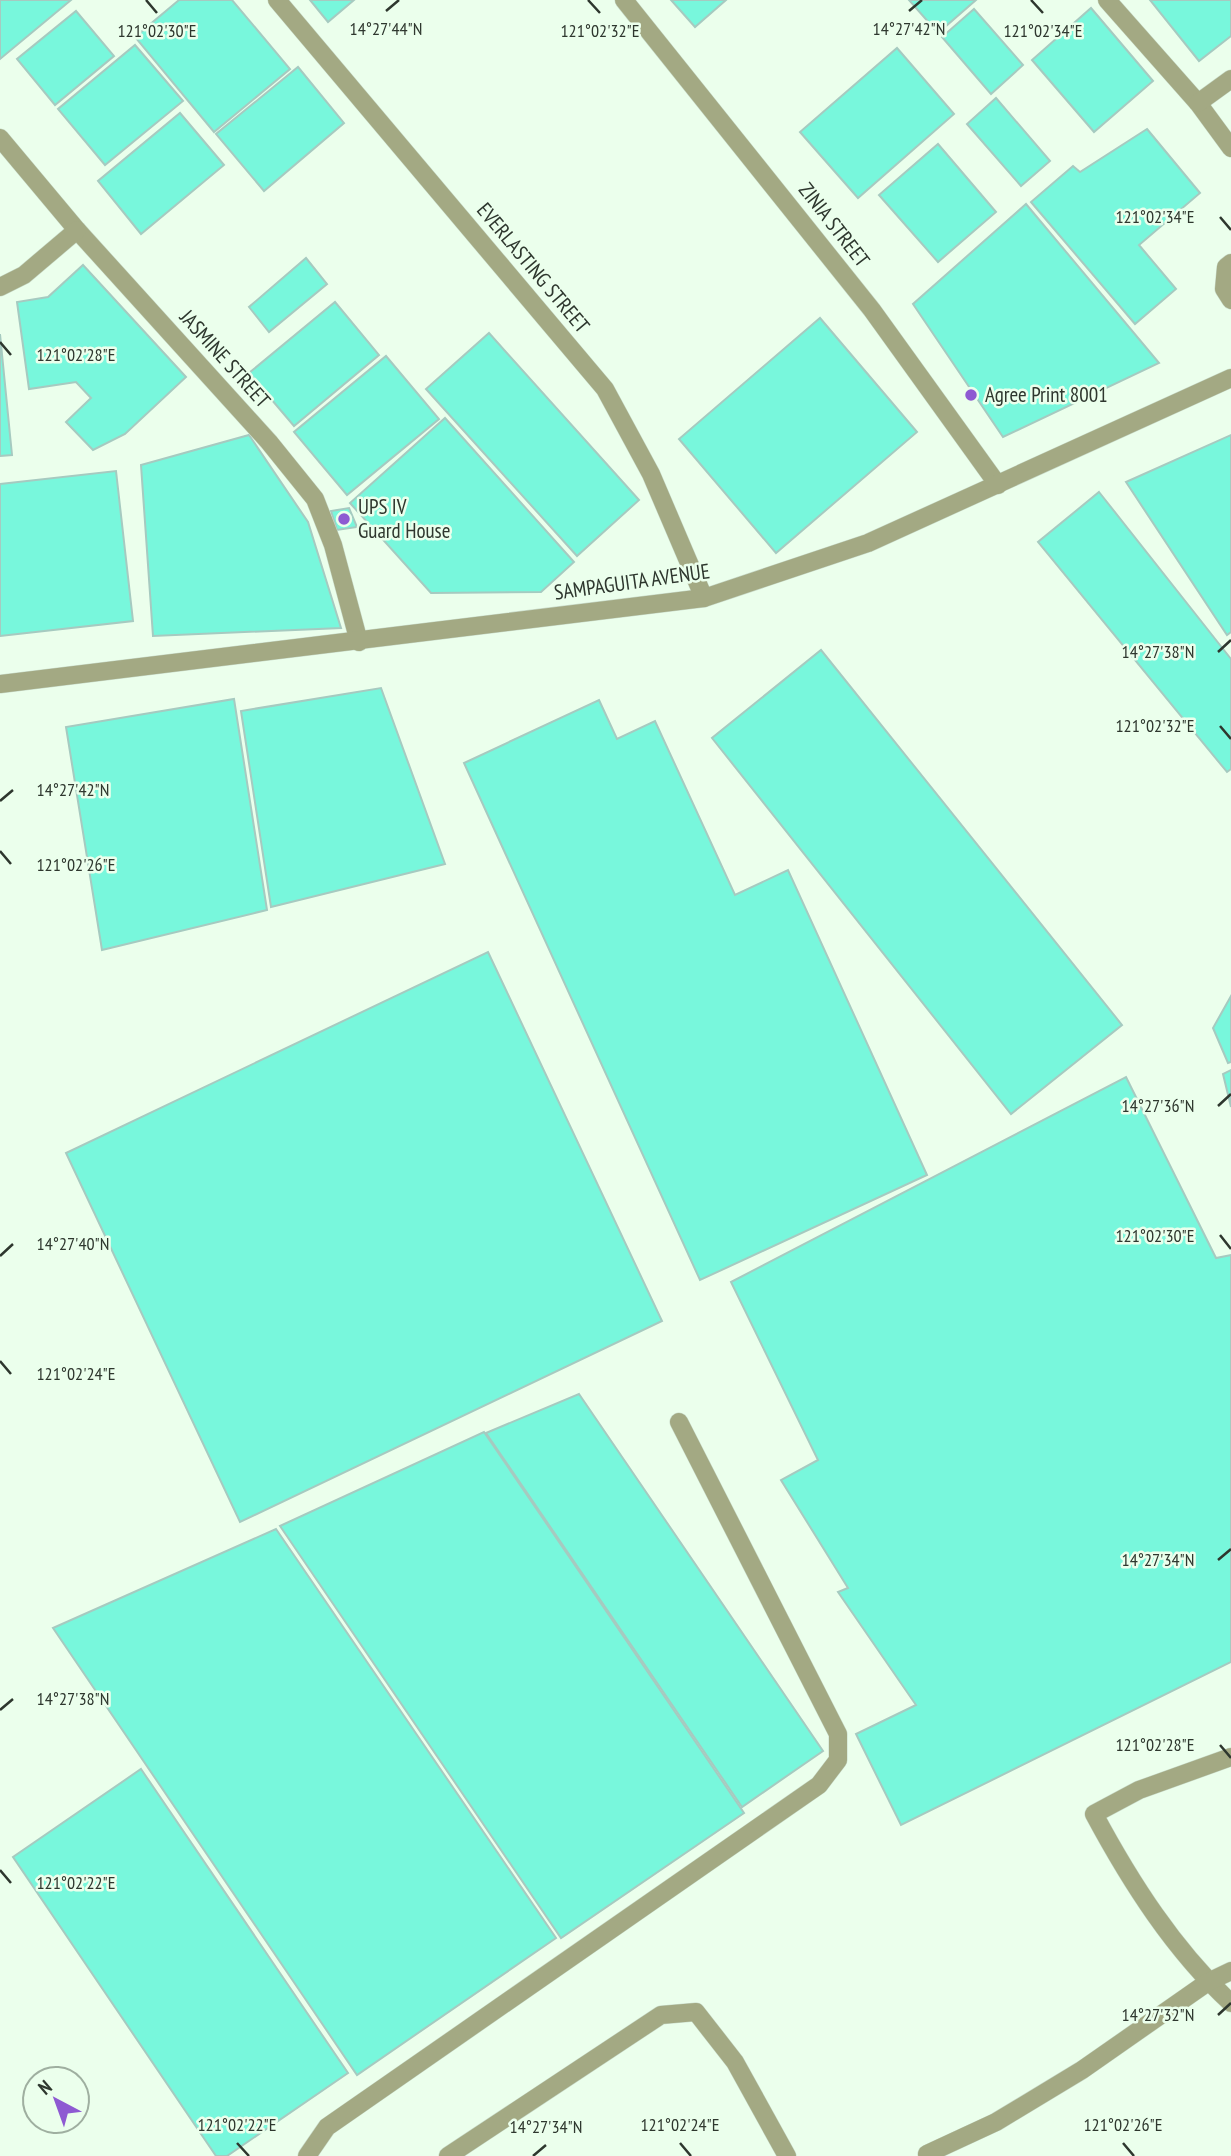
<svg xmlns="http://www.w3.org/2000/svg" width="1231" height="2156" font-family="'PT Sans Narrow',sans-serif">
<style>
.building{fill:#78f7dc;stroke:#a6cac0;stroke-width:2}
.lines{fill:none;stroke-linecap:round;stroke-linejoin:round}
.minor-casing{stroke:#c9dbca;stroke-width:19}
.minor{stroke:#a3a983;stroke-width:18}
.ticks{fill:none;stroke:#2e372e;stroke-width:2.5}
.poi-dot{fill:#8e5ad2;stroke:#ebffec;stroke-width:2.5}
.labels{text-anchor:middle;stroke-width:5;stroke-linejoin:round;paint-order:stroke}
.street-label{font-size:21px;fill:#2e372e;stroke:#ebffec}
.poi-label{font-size:21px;fill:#2e372e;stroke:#ebffec;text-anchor:start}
.ticks-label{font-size:18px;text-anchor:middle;fill:#2e372e;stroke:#ebffec;stroke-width:5;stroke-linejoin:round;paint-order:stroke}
</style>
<rect width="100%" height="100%" fill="#ebffec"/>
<g class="building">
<polygon points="0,0 71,0 0,59"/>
<polygon points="179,0 232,0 290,69 214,132 135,37"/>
<polygon points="310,0 354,0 328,22"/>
<polygon points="671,0 726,0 695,27"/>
<polygon points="909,0 976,0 938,33"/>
<polygon points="1150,0 1231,0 1231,36 1199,61"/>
<polygon points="1091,8 1153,81 1094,132 1032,60"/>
<polygon points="974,9 1023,65 991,94 942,37"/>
<polygon points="76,11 114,56 55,105 17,59"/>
<polygon points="135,45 183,101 105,165 58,109"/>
<polygon points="897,48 954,114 858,198 800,132"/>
<polygon points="298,67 344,123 264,191 216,134"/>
<polygon points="996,98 1050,161 1021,186 967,124"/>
<polygon points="180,113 224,165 141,234 98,181"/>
<polygon points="1147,129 1200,193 1139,245 1176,289 1135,324 1031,202 1073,166 1080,172"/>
<polygon points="938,144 996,212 938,262 879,195"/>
<polygon points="1026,204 1159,363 1003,437 913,304"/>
<polygon points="306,258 327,284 269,332 249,307"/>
<polygon points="83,265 186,377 125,434 93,450 66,422 91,398 76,382 29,389 17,302 48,297"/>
<polygon points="335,302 379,355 294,426 249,373"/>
<polygon points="820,318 917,432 776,553 679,439"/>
<polygon points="489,333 639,500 577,556 426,389"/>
<polygon points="0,334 12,455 0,456"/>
<polygon points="386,356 439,419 347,495 294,432"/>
<polygon points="445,418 574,562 541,592 431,593 350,503"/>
<polygon points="249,435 308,522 341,628 153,636 141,465"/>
<polygon points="1231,435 1231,632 1227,635 1126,482"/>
<polygon points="116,471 133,621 0,636 0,484"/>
<polygon points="1099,492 1231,659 1231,769 1227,772 1038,542"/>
<polygon points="349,508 357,527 337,530 331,511"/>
<polygon points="821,650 1122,1025 1011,1114 712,738"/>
<polygon points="381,688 445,864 271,907 241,711"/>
<polygon points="234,699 267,910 102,950 66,727"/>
<polygon points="599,700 617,739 655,721 735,895 788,870 927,1175 700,1280 464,763"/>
<polygon points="488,952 662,1321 240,1522 66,1153"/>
<polygon points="1231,996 1231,1062 1228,1063 1213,1028"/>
<polygon points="1231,1070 1231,1107 1223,1074"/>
<polygon points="1126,1077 1216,1258 1231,1255 1231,1662 901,1825 856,1734 916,1705 838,1592 848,1588 781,1480 818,1460 731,1282"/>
<polygon points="579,1394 823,1751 742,1807 486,1433"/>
<polygon points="484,1432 744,1813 561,1938 280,1526"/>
<polygon points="276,1529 556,1938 357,2075 53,1628"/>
<polygon points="141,1769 348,2073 227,2156 216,2156 13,1857"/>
</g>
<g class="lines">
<g class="minor-casing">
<g id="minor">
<polyline points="277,0 605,389 651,474 704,598"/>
<polyline points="624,0 872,310 998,485"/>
<polyline points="1107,0 1198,103 1231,148"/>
<polyline points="1198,103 1231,79"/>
<polyline points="0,138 77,230 269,442 315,499 333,545 359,642"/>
<polyline points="1231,263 1226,267 1224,289 1231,300"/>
<polyline points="0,287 24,275 77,230"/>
<polyline points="0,684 704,598 868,543 1231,378"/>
<path d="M1231,1757l-92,33 -45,24c37,69 80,136 137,189"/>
<polyline points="927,2154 996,2122 1082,2070 1208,1982 1231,1971"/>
<polyline points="307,2156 327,2127 819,1785 838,1760 838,1734 679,1422"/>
<polyline points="448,2156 661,2015 696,2012 735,2062 787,2156"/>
</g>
</g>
<use href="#minor" class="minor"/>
</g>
<path class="ticks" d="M146,0l11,13M588,0l12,13M1031,0l12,13M386,11l13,-11M909,11l13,-11M1220,217l11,13M0,342l11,13M1218,652l13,-12M1220,726l11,13M0,801l13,-11M0,851l11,13M1218,1106l13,-12M1220,1235l11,14M0,1256l13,-12M0,1361l11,13M1218,1560l13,-11M0,1710l13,-11M1220,1745l11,13M0,1870l11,13M1218,2015l13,-12M237,2143l12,13M680,2143l11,13M1123,2143l11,13M533,2156l13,-11"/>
<g class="poi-dot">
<circle cx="971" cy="395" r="7"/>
<circle cx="344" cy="519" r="7"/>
</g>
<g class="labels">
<g class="street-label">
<text transform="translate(834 225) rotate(52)" y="7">ZINIA STREET</text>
<text transform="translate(533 268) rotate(50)" y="7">EVERLASTING STREET</text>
<text transform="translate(225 359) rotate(48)" y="7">JASMINE STREET</text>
<text transform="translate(632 582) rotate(-8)" y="7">SAMPAGUITA AVENUE</text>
</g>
<g class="poi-label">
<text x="985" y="402">Agree Print 8001</text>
<text x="358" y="514">UPS IV<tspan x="358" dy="24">Guard House</tspan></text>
</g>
</g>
<g class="ticks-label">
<text x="909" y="35">14°27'42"N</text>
<text x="386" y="35">14°27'44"N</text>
<text x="157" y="37">121°02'30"E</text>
<text x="600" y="37">121°02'32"E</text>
<text x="1043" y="37">121°02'34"E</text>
<text x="1155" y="223">121°02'34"E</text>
<text x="76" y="361">121°02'28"E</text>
<text x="1158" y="658">14°27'38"N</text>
<text x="1155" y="732">121°02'32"E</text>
<text x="73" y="796">14°27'42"N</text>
<text x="76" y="871">121°02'26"E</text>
<text x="1158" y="1112">14°27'36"N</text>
<text x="1155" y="1242">121°02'30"E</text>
<text x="73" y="1250">14°27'40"N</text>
<text x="76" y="1380">121°02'24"E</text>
<text x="1158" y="1566">14°27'34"N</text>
<text x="73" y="1705">14°27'38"N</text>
<text x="1155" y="1751">121°02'28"E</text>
<text x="76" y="1889">121°02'22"E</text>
<text x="1158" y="2021">14°27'32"N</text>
<text x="237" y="2131">121°02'22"E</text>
<text x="680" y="2131">121°02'24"E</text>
<text x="1123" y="2131">121°02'26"E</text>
<text x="546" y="2133">14°27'34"N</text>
</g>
<g transform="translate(56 2100) rotate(319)"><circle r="33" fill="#ebffec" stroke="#9fafa0" stroke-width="2"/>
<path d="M0-5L12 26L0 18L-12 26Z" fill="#8e5ad2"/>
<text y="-10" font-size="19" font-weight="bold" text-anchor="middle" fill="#2e372e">N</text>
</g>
</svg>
